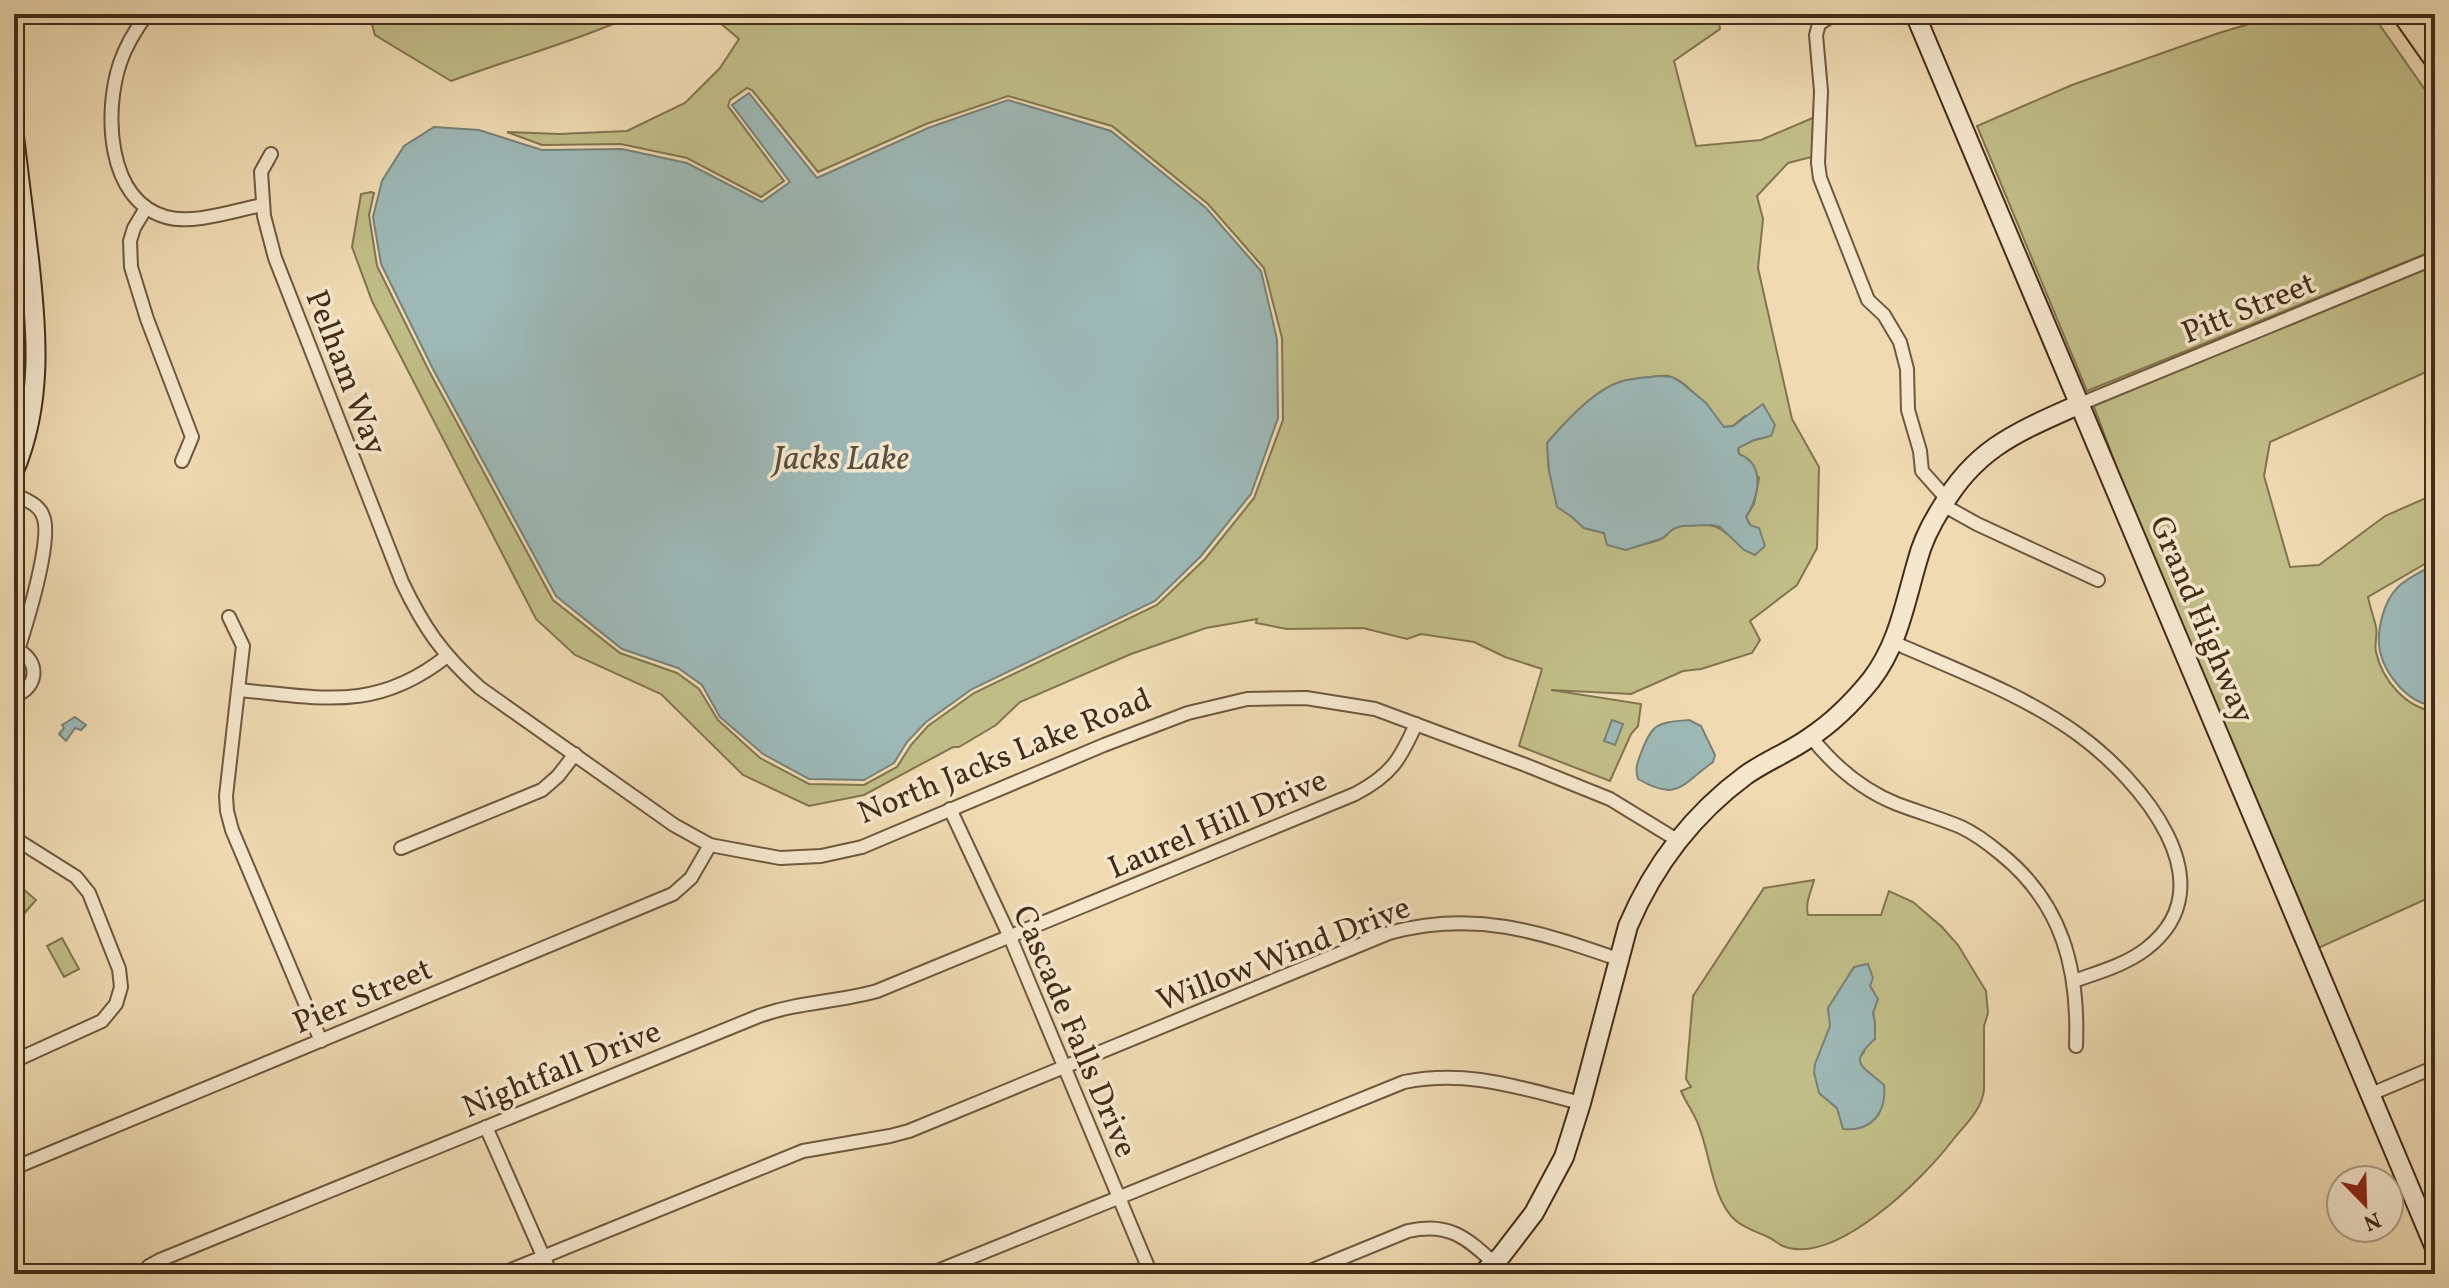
<svg xmlns="http://www.w3.org/2000/svg" width="2449" height="1288" font-family="Vollkorn,serif">
<style>
.green{fill:#c1bd87;stroke:#827450;stroke-width:2;fill-rule:evenodd}
.water{fill:#9db8b6;stroke:#798077;stroke-width:2}
.lines{fill:none;stroke-linecap:round;stroke-linejoin:round}
.street-casing{stroke:#6f583e;stroke-width:16}
.secondary-casing{stroke:#442c18;stroke-width:22}
.highway-casing{stroke:#442c18;stroke-width:26}
.street{stroke:#f5e7cd;stroke-width:12}
.secondary{stroke:#f5e7cd;stroke-width:18}
.highway{stroke:#efdab2;stroke-width:22}
.labels{text-anchor:middle;stroke-width:7;stroke-linejoin:round;paint-order:stroke}
.street-label{font-size:32px;fill:#442c18;stroke:#f5e7cd}
.water-label{font-size:34px;font-style:italic;fill:#5a4f40;stroke:#f5e7cd}
</style>
<rect width="100%" height="100%" fill="#efdab2"/>
<filter id="stains"><feTurbulence type="fractalNoise" baseFrequency=".0025" numOctaves="4"/><feColorMatrix values="0 0 0 0 .2 0 0 0 0 .09 0 0 0 0 .02 0 0 0 .5 -.17"/></filter>
<radialGradient id="worn" r=".72"><stop offset=".6" stop-color="#630" stop-opacity="0"/><stop offset="1" stop-color="#630" stop-opacity=".3"/></radialGradient>
<g class="green">
<path d="M369,14h240l4,10c-53,22 -108,37 -162,57l-76,-46z"/>
<path d="M724,14h994l2,15 -46,32 22,85 65,-6 54,-23 8,37 -35,9 -31,33 6,23 -5,49 34,151 27,48 -2,81 -20,37 -47,36 10,19 -8,13 -51,16 -18,2 -52,23 -80,-4 90,14 -3,22 -7,8 -21,47 -91,-35 23,-77 -37,-12 -31,-15 -53,-8 -14,5 -44,-11 -76,1 -31,-6 1,-4 -51,9 -75,26 -111,48 -24,23 -37,22h-6l-89,48 -55,11 -66,-31 -82,-81 -86,-39 -39,-36 -164,-318 -20,-54 9,-53 10,-2 3,1 -5,22 8,51 52,105 124,229 67,53 57,20 22,16 19,31 42,38 49,26 55,1 33,-18 14,-22 17,-19 46,-33 183,-88 48,-46 49,-61 29,-78 -1,-82 -18,-70 -56,-64 -96,-78 -104,-30 -82,28 -108,48 -66,-82 -5,-2 -17,12 -2,6 56,75 -23,16 -74,-39 -66,-14 -79,1 -35,-13 52,2 68,-3 58,-28 35,-35 19,-29 -20,-17zM1658,376c4,0 9,-1 13,1 17,4 41,38 53,50l9,-1 12,-10 18,22 -9,2 -16,7 1,7 20,24 -5,26 -8,13 4,8 -23,9c-13,-12 -39,-14 -55,-5 -3,2 -6,8 -9,9 -11,6 -26,6 -37,12l-19,-10 -3,-7 -20,-5 -12,-11 -23,-46 -2,-28c18,-20 47,-53 73,-61 12,-4 26,-4 38,-6z"/>
<polygon points="2282,14 2372,14 2435,104 2435,250 2087,391 1977,126 2072,85 2219,33"/>
<path d="M2435,265v103l-165,74 -6,34 26,91 29,-2 66,-49 50,-22v64l-67,39c2,10 6,21 8,30 2,8 -2,17 0,25 6,28 31,57 59,59v184l-121,55 -155,-370 -66,-176z"/>
<path d="M1814,880c-3,13 -9,21 -6,35h73l8,-24 24,11 29,25 16,18 28,46 2,22 -4,13v64c-2,20 -20,36 -32,51 -28,37 -117,126 -169,105 -5,-2 -10,-7 -15,-9 -11,-5 -24,-9 -33,-17 -23,-21 -25,-68 -37,-96 -4,-11 -12,-21 -17,-33l10,-4 -5,-8 7,-83 71,-108zM1870,986c6,9 8,17 3,26l2,11v16l-10,6 -1,7 -5,6 2,8 22,19 -1,19 -4,11 -38,1 -3,-8 -18,-15v-37l12,-31 -3,-17 9,-11z"/>
<polygon points="14,881 36,900 21,917 14,911"/>
<polygon points="62,938 79,969 64,977 47,946"/>
</g>
<g class="water">
<polygon points="749,93 817,178 928,128 1008,100 1111,131 1206,208 1261,271 1277,339 1278,418 1251,494 1201,556 1155,601 972,689 926,722 907,742 894,763 864,780 809,779 763,754 720,717 702,685 678,668 622,649 556,596 433,369 381,264 373,217 382,181 404,146 434,127 479,130 542,150 622,149 687,163 762,202 790,182 732,105"/>
<path d="M1658,376l14,1 10,6 24,20 18,24 9,-1 30,-22 12,21 -4,11 -17,4 -16,8 1,6c28,11 19,44 7,63l4,8 9,3 6,18 -10,9 -11,-5 -24,-23 -8,-2 -30,1 -9,3 -10,9 -37,12 -19,-5 -3,-12 -20,-5 -12,-11 -15,-10 -8,-36 -2,-28c17,-20 47,-53 73,-61 12,-4 26,-4 38,-6z"/>
<path d="M2435,564v142c-26,-2 -49,-30 -55,-54 -4,-20 3,-50 18,-65 9,-9 25,-16 37,-23z"/>
<polygon points="75,717 86,725 81,730 75,728 66,741 59,734 64,728 62,725"/>
<polygon points="1612,720 1623,724 1615,745 1604,741"/>
<path d="M1689,720l12,6 14,29 -2,7c-32,23 -35,40 -75,17 -3,-10 -1,-16 3,-26 12,-31 16,-30 48,-33z"/>
<path d="M1868,964l5,14 -3,8 8,13 -5,14 2,10v16c-27,24 -14,26 9,46 3,27 -12,47 -41,44l-6,-21 -18,-15 -5,-21 1,-8 15,-38 -2,-18 26,-41z"/>
</g>
<g class="lines">
<g class="street-casing">
<g id="street">
<path d="M147,14c-11,15 -21,31 -27,49 -16,48 -14,137 46,154 28,8 69,-7 97,-12"/>
<polyline points="1834,14 1819,24 1816,35 1821,91 1818,163 1820,178 1868,300 1884,315 1900,342 1907,369 1908,410 1920,451 1922,471 1946,498"/>
<path d="M271,154l-10,18 3,44 11,42 127,324c22,46 40,72 78,106l194,137 36,20 70,13 41,-2 41,-9 242,-102 84,-32 59,-14 59,-1 69,11 148,55 87,35 67,41"/>
<polyline points="146,208 134,228 130,241 131,267 147,319 192,437 182,461"/>
<polyline points="2080,404 2435,258"/>
<path d="M14,494c10,5 25,10 29,22 10,22 -17,109 -25,134"/>
<polyline points="1943,505 1977,524 2098,580"/>
<polyline points="229,617 243,646 226,796 227,811 232,830 321,1041"/>
<path d="M1893,642c63,28 130,52 186,93 60,44 152,149 67,214 -21,16 -47,23 -72,32"/>
<path d="M14,649c26,8 26,39 0,47"/>
<path d="M239,690c83,8 138,22 208,-34"/>
<path d="M1811,737c23,29 51,53 86,67 21,8 43,14 64,23 15,7 28,17 40,27 62,50 78,116 75,192"/>
<polyline points="950,809 1010,937 1151,1274"/>
<polyline points="14,838 76,877 89,893 119,969 121,987 116,1004 102,1021 14,1061"/>
<polyline points="401,848 542,790 558,776 575,754"/>
<polyline points="2371,1094 2435,1067"/>
<polyline points="486,1127 551,1274"/>
<polyline points="14,1168 673,894 691,878 710,845"/>
<path d="M142,1274l7,-8 11,-6 599,-244c39,-14 79,-14 118,-25l478,-197c36,-19 45,-34 61,-70"/>
<path d="M501,1274l302,-123 87,-15 19,-5 480,-198c86,-23 148,-2 229,26"/>
<path d="M930,1274l474,-192c64,-13 116,6 177,21"/>
<path d="M1303,1274l105,-43c40,-9 58,6 86,32"/>
</g>
</g>
<g class="secondary-casing">
<g id="secondary">
<polyline points="1915,14 2435,1248"/>
<path d="M14,136c5,41 10,82 15,123 8,72 14,143 -15,212"/>
<path d="M1482,1274l19,-18 33,-43 30,-56 17,-54 47,-177c26,-61 65,-112 118,-151 20,-14 43,-23 63,-37 23,-15 45,-37 62,-58 27,-35 34,-77 46,-118 5,-20 14,-38 25,-55 34,-60 78,-76 138,-103"/>
</g>
</g>
<g class="highway-casing">
<polyline id="highway" points="2404,14 2435,58"/>
</g>
<use href="#street" class="street"/>
<use href="#secondary" class="secondary"/>
<use href="#highway" class="highway"/>
</g>
<g class="labels">
<g class="street-label">
<text transform="translate(2248 307) rotate(-22)" y="11">Pitt Street</text>
<text transform="translate(347 372) rotate(69)" y="11">Pelham Way</text>
<text transform="translate(2203 619) rotate(67)" y="11">Grand Highway</text>
<text transform="translate(1004 755) rotate(-22)" y="11">North Jacks Lake Road</text>
<text transform="translate(1217 823) rotate(-23)" y="11">Laurel Hill Drive</text>
<text transform="translate(1283 953) rotate(-21)" y="11">Willow Wind Drive</text>
<text transform="translate(362 995) rotate(-23)" y="11">Pier Street</text>
<text transform="translate(1076 1031) rotate(67)" y="11">Cascade Falls Drive</text>
<text transform="translate(561 1068) rotate(-22)" y="11">Nightfall Drive</text>
</g>
<g class="water-label">
<text x="841" y="469">Jacks Lake</text>
</g>
</g>
<rect width="2449" height="1288" fill="none" stroke="#efdab2" stroke-width="48"/>
<rect x="16" y="16" width="2417" height="1256" fill="none" stroke="#442c18" stroke-width="4"/>
<rect x="24" y="24" width="2401" height="1240" fill="none" stroke="#442c18" stroke-width="2"/>
<g transform="translate(2365 1204) rotate(157)"><circle r="38" fill="#f5e7cd" stroke="#ae9c85" stroke-width="2"/>
<path d="M0-6L14 30L0 20L-14 30Z" fill="#8f2418"/>
<text y="-12" font-size="22" font-weight="bold" text-anchor="middle" fill="#442c18">N</text>
</g>
<rect width="100%" height="100%" filter="url(#stains)"/>
<rect width="100%" height="100%" fill="url(#worn)"/>
</svg>
